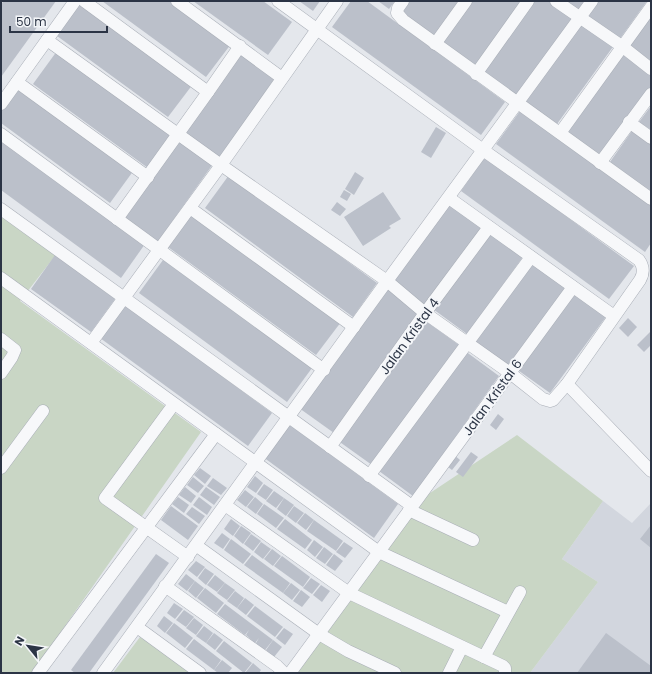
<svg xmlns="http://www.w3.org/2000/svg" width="652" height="674" font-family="Poppins,sans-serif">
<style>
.built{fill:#d2d6de}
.green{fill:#c9d6c5}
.building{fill:#bbc0ca}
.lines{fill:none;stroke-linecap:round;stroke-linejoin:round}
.street-casing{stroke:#a9aeb7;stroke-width:13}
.street{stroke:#f7f8fa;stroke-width:12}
.labels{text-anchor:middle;stroke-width:4;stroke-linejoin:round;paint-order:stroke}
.street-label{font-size:13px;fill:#2b3445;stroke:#f4f6f9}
</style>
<rect width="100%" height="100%" fill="#e4e7ec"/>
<polygon class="built" points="603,501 632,523 651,503 651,673 530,673 598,582 562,559"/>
<g class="green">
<polygon points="1,210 58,252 20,301 201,432 32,673 1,673"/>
<polygon points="517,435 603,501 562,559 598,582 530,673 292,673 415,503"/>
<polygon points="140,637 193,673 113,673"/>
</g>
<g class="building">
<polygon points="4,1 56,1 1,77 1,4"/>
<polygon points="77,1 193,84 168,117 53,33"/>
<polygon points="102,1 172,1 231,44 206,77"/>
<polygon points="193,1 263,1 292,22 268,55"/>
<polygon points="299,1 320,1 313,11"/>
<polygon points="351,1 367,1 505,102 481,135 332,27"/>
<polygon points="378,1 395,1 389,9"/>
<polygon points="406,1 459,1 433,37 398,12"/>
<polygon points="471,1 523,1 475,68 440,43"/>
<polygon points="534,1 550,1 574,18 516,98 482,73"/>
<polygon points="566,1 586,1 579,10"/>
<polygon points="595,1 647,1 619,40 585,15"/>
<polygon points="651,12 651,61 628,44"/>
<polygon points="580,19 615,44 557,124 522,99"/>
<polygon points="57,51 172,135 148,168 33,84"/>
<polygon points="240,52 276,76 221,158 185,134"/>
<polygon points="622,53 651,74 651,86 599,158 564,133"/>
<polygon points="19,86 134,170 110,203 1,123 1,111"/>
<polygon points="651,106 651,130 639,122"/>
<polygon points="520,111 651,206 651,243 645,252 496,144"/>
<polygon points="436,127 446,133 431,158 421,152"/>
<polygon points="634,128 651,141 651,192 610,162"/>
<polygon points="1,139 145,244 121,278 1,190"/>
<polygon points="179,139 213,164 156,244 121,219"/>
<polygon points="485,157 634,266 609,299 461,191"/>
<polygon points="355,172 364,178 354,195 345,189"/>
<polygon points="229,175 377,283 353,317 205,208"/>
<polygon points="344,190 351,194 347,201 340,197"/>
<polygon points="383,192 401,219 389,226 391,228 363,246 344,217"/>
<polygon points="449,201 484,226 426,306 392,281"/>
<polygon points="337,202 346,209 340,216 331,210"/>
<polygon points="192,214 341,322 316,355 168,247"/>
<polygon points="490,229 525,254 467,334 433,309"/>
<polygon points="55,255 115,299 91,332 31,289"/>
<polygon points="163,260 312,368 287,402 139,293"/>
<polygon points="531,262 566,287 508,367 473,342"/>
<polygon points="386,288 420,313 334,433 299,408"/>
<polygon points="573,288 608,314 550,393 515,368"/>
<polygon points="124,304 272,413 248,446 100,338"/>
<polygon points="628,318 637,327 628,337 619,328"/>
<polygon points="424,320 459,345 372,465 337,440"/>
<polygon points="650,332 651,333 651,345 644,352 637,345"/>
<polygon points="465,351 499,376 413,496 379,471"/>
<polygon points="498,414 504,419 496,430 490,425"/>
<polygon points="287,423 398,504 374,538 263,457"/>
<polygon points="471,452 478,457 463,477 456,472"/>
<polygon points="452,453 460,460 452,470 444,464"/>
<polygon points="200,468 211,476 205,484 194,475"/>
<polygon points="255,476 263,483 256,493 247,487"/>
<polygon points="193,477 204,486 198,493 187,485"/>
<polygon points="213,478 227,488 221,495 207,486"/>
<polygon points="264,484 273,490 266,500 257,494"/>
<polygon points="185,487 196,496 191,503 179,495"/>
<polygon points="206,487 220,497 214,505 200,495"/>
<polygon points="245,490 254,497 246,507 237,500"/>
<polygon points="274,491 284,498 276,508 266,501"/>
<polygon points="178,497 189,505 184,513 172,504"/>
<polygon points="199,497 212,507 207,515 193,505"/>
<polygon points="255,497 263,504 256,514 247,507"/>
<polygon points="284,498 294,505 286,516 277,509"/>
<polygon points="264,504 284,518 276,528 257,514"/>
<polygon points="171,506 198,526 188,540 161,520"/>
<polygon points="294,506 304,513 296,523 287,516"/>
<polygon points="192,507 205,516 199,524 186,514"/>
<polygon points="305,513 314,520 306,530 297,523"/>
<polygon points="231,519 240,526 233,536 224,529"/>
<polygon points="285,519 312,540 305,549 277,529"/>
<polygon points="314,520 343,541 336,551 307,531"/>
<polygon points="651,525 651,548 640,539"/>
<polygon points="241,526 251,533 243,544 234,536"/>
<polygon points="222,533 230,539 223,549 214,543"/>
<polygon points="251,534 261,541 253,551 244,544"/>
<polygon points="231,539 251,554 243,564 224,550"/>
<polygon points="314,540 323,547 315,557 307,550"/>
<polygon points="261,542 271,549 263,559 254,552"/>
<polygon points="344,542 353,548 345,558 336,552"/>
<polygon points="324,547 333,554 325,564 316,558"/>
<polygon points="272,549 281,556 273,566 264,559"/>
<polygon points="156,554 169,563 89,673 75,673 71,670"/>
<polygon points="334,554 343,561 335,571 326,565"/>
<polygon points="252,555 290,583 283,593 244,565"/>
<polygon points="282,556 310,577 303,587 274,566"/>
<polygon points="196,561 205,567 197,577 188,570"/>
<polygon points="205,568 214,574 206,585 198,578"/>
<polygon points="186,574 195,581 187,591 178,584"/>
<polygon points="215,575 225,583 217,592 207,585"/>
<polygon points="311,578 320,584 312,594 303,588"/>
<polygon points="195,581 204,588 196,598 188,591"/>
<polygon points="225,583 235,590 227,600 217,593"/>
<polygon points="291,583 300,590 292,600 283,593"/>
<polygon points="321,585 330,591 322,602 313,595"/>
<polygon points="205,588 224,603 216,613 197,598"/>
<polygon points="301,590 310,597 302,607 293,601"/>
<polygon points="235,591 244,598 237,608 227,601"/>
<polygon points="245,598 254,605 246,615 237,608"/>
<polygon points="174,603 183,609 175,619 167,613"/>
<polygon points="225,604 273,640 265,650 256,643 259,638 255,643 246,635 249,630 245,635 217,614"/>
<polygon points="255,606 283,627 275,637 247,616"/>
<polygon points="184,610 194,617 186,627 176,620"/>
<polygon points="164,616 173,623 165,633 157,626"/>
<polygon points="194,618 203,625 196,635 186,628"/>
<polygon points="174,623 193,638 185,648 166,633"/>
<polygon points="204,626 213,633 206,643 196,636"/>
<polygon points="284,628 293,634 285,645 276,638"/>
<polygon points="214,633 223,640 215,650 206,643"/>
<polygon points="606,633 651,666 651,673 577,673"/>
<polygon points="194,639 221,660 214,670 186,649"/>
<polygon points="273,640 282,647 274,657 266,650"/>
<polygon points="224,641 252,663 244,673 216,651"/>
<polygon points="222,660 232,668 228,673 218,673 214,670"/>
<polygon points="253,663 261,670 259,673 245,673"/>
</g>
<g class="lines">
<g class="street-casing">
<g id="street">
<polyline points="84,1 208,92"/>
<polyline points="177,1 282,78"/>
<polyline points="403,1 398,8 397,13 403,20 651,199"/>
<polyline points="556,1 623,47 651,69"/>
<path d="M47,40l174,125 166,116 38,32 85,60 33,26 7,2 3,-1 14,-16 73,-104c4,-7 4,-13 -1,-20l-156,-110 -205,-149"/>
<polyline points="435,44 466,1"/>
<polyline points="476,74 528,1"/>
<polyline points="17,82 148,177"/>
<polyline points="1,104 75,1"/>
<polyline points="629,122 651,138"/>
<polyline points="560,133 651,7"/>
<polyline points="1,134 324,370"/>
<polyline points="600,163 651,94"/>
<polyline points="449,198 614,316"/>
<polyline points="190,208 354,327"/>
<polyline points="1,209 412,506"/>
<polyline points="117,219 208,92 240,46"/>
<polyline points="1,278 379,552 508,612"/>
<polyline points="1,339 15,350 12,357 1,373"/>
<polyline points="91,343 221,165 337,1"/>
<polyline points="567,384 651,471"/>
<polyline points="174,404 105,498 188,557"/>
<polyline points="330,447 425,313 489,227"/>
<polyline points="1,468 43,411"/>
<polyline points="369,476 531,257"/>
<polyline points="225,505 349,593 484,657 520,592"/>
<polyline points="409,510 473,540"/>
<polyline points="197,546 319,634 348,651 395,673"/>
<polyline points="165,586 277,666 284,673"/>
<polyline points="137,627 200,673"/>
<polyline points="484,657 503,666 505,668 505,673"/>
<polyline points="38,673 216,434"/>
<polyline points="103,673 387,281 592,1"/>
<polyline points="290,673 573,287"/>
<polyline points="449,673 462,647"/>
</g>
</g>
<use href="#street" class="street"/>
</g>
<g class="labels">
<g class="street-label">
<text transform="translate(409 336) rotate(-54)" y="5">Jalan Kristal 4</text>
<text transform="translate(492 397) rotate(-54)" y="5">Jalan Kristal 6</text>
</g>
</g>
<rect width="652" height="674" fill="none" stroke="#2b3445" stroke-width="4"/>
<g transform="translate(28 646) rotate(300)" stroke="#f4f6f9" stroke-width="3" paint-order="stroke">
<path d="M0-3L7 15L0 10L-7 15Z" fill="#2b3445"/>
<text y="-6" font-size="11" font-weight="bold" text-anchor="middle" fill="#2b3445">N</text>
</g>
<path d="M10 26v6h97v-6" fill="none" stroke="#2b3445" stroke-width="2"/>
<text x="16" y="26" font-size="12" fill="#2b3445" stroke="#f4f6f9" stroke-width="3" paint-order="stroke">50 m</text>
</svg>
